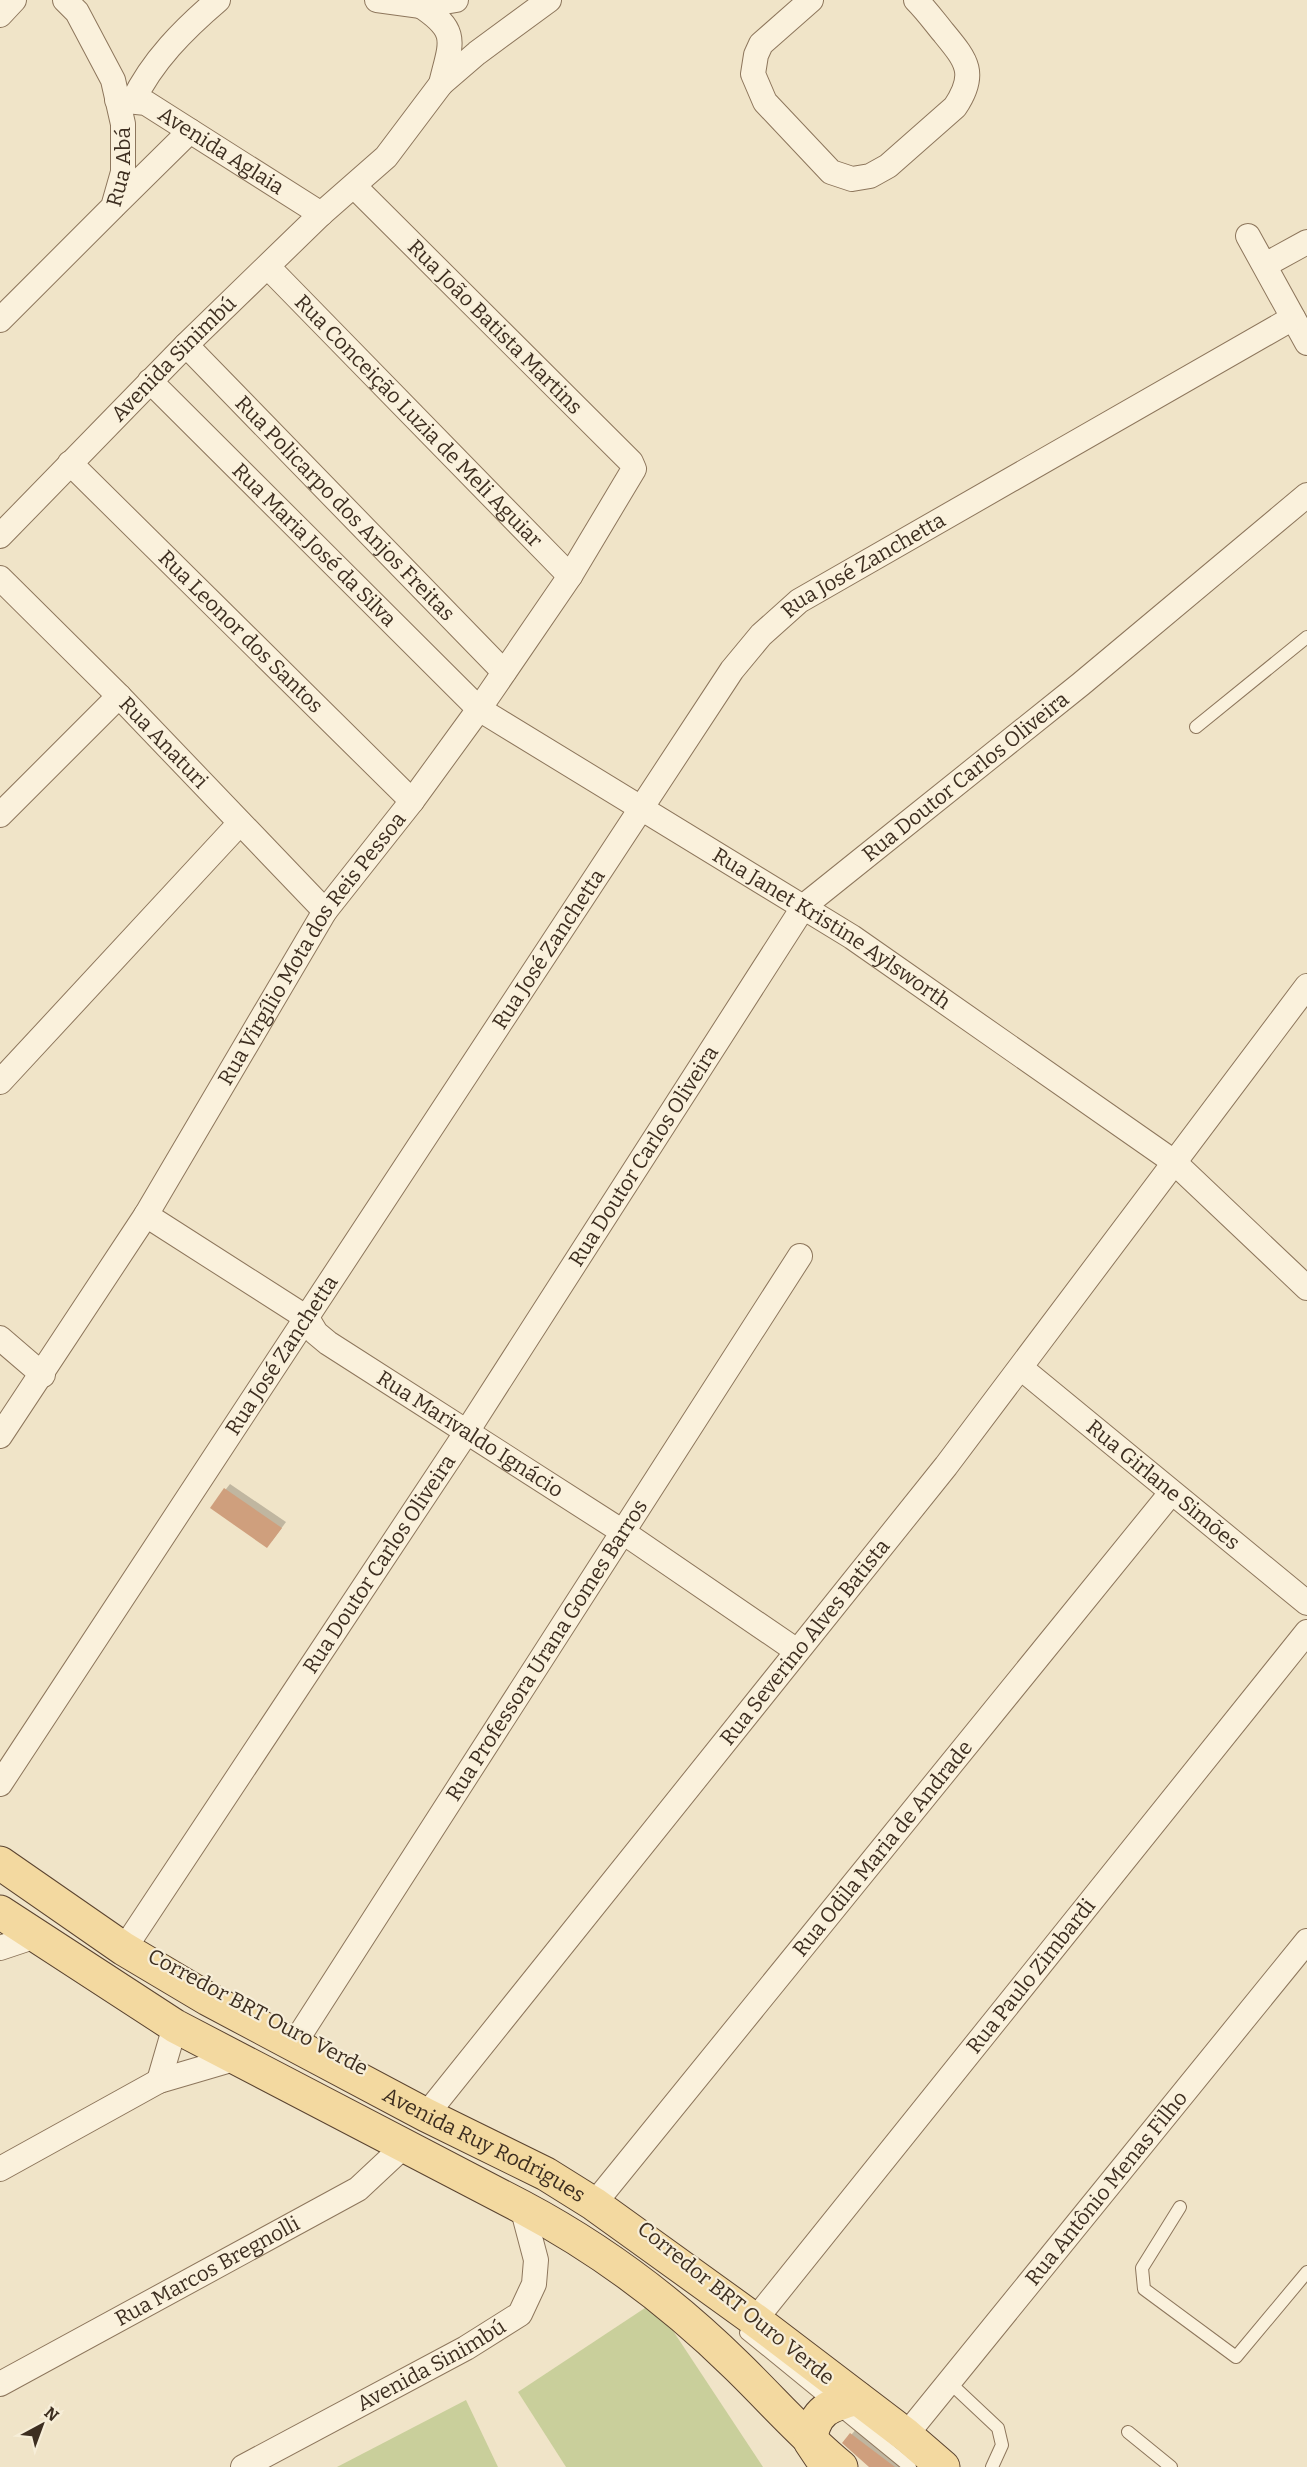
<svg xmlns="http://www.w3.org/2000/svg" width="1307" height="2467" font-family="Bitter,serif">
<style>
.green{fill:#c9cf9b}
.shadow{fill:#0003}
.building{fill:#cf9f7d}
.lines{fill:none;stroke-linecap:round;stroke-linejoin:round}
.service-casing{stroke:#8d765c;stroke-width:14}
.minor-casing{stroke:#8d765c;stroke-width:26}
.primary-casing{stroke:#5b4430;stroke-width:35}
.service{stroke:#faf1dc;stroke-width:12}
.minor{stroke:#faf1dc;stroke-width:24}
.primary{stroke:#f3d9a0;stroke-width:33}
.labels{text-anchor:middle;stroke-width:4.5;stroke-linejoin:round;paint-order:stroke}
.street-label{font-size:21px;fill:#3d2e20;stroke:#f7eed8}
</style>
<rect width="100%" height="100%" fill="#f0e4c8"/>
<g class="green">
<polygon points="654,2302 763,2467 566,2467 518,2392"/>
<polygon points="466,2400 498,2467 337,2467"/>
</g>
<g class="shadow">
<polygon points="230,1484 286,1522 272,1541 212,1507"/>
<polygon points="859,2426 913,2467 874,2467 844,2443"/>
</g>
<g class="building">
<polygon points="224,1488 282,1528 267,1548 210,1508"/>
<polygon points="850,2433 895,2467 869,2467 842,2443"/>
</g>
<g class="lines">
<g class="service-casing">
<g id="service">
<polyline points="1196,727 1307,637"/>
<polyline points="1180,2207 1142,2268 1144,2289 1236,2357 1307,2272"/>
<polyline points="746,2333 910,2467"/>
<polyline points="949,2382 998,2428 1002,2445 992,2467"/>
<polyline points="1128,2432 1171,2467"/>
</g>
</g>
<g class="minor-casing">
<g id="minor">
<polyline points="377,0 421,6 456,0"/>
<path d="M811,0l-50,44 -5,11 -3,19 12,28 66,70 21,7 18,-3 18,-10 67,-59c23,-34 11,-47 -12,-75 -9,-11 -17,-22 -27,-32"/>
<path d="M421,6c39,26 30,36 20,78"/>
<polyline points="0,15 14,0"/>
<path id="s1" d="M117,100l29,3 175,111"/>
<path d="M133,101c19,-40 51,-72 85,-101"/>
<polyline points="115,205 190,131"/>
<polyline points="1248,236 1307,343"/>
<polyline points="1265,265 1307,242"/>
<path id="s2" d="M269,268l301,308"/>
<path id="s3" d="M0,320l113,-113 10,-35v-48l-10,-44 -36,-68 -12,-12"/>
<path id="s4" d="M186,345l318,327"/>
<path id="s5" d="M150,381l329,328 373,228 322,225 133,126"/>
<path id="s6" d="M70,463l342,338"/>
<path id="s7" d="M0,536l186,-191 135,-131 65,-57 55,-73 36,-31 72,-53"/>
<path id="s8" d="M0,578l119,118 206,215"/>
<polyline points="0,815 119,696"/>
<polyline points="0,1082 240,823"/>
<path id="s9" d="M146,1215l161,103 9,15 12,10 295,189 174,119"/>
<polyline points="0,1338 43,1375"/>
<path id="s10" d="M1021,1368l286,235"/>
<path id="s11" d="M0,1436l146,-221 179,-304 87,-110 67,-92 91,-133 64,-107 -3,-7 -272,-271 -6,-3"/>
<path id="s12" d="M0,1784l732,-1114 29,-35 38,-34 494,-283"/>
<polyline points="0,1948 36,1936"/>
<path id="s13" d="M124,1949l342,-516 338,-527 277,-222 226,-189"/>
<path id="s14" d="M294,2044l506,-788"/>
<polyline points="159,2081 175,2026"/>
<path id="s15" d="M426,2115l520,-649 361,-480"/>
<polyline points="0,2169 159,2081 234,2059"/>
<path id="s16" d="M594,2204l577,-711"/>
<path id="s17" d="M755,2320l552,-688"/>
<path id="s18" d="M0,2384l358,-195 46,-43"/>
<path id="s19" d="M906,2435l401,-494"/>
<path id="s20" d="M243,2467l223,-119 54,-34 14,-30 2,-24 -14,-53"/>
</g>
</g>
<g class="primary-casing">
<g id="primary">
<path id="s21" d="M0,1863l124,86 84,50 218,116 120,59 48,30 161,116 151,115 37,32"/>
<path d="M0,1912l175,114 347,181c79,42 151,96 215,159 35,34 66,70 104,101"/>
<path d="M820,2456l-10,-15c5,-31 18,-35 47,-43"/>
</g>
</g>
<use href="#service" class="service"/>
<use href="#minor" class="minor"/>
<use href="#primary" class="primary"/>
</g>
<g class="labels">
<g class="street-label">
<text dy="7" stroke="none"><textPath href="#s1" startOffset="118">Avenida Aglaia</textPath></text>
<text dy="7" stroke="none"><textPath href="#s3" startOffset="201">Rua Abá</textPath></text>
<text transform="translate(495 327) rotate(45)" y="7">Rua João Batista Martins</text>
<text dy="7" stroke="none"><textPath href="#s7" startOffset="248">Avenida Sinimbú</textPath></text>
<text dy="7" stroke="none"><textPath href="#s2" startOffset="214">Rua Conceição Luzia de Meli Aguiar</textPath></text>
<text dy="7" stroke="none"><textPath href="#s4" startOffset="228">Rua Policarpo dos Anjos Freitas</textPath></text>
<text dy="7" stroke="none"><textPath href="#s5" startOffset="232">Rua Maria José da Silva</textPath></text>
<text dy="7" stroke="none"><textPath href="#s12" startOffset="1503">Rua José Zanchetta</textPath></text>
<text dy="7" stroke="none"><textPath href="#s6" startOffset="240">Rua Leonor dos Santos</textPath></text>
<text dy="7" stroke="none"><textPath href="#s8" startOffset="232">Rua Anaturi</textPath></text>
<text dy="7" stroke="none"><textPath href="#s13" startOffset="1452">Rua Doutor Carlos Oliveira</textPath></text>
<text dy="7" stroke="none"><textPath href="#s5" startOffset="880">Rua Janet Kristine Aylsworth</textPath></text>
<text dy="7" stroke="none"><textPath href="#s12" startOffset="999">Rua José Zanchetta</textPath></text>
<text dy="7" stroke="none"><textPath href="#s11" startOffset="579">Rua Virgílio Mota dos Reis Pessoa</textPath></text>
<text dy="7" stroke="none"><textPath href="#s13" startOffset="948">Rua Doutor Carlos Oliveira</textPath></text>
<text dy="7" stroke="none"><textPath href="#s12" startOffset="513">Rua José Zanchetta</textPath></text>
<text dy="7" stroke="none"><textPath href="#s9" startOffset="393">Rua Marivaldo Ignácio</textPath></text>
<text dy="7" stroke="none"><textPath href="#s10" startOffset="184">Rua Girlane Simões</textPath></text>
<text dy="7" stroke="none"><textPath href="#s13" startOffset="462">Rua Doutor Carlos Oliveira</textPath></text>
<text dy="7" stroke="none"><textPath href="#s15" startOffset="606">Rua Severino Alves Batista</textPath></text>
<text dy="7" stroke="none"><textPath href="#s14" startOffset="468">Rua Professora Urana Gomes Barros</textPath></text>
<text dy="7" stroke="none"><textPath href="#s16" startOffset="458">Rua Odila Maria de Andrade</textPath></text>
<text dy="7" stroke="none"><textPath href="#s17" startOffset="441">Rua Paulo Zimbardi</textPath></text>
<text transform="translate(258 2012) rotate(28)" y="7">Corredor BRT Ouro Verde</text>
<text dy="7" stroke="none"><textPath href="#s21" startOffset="561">Avenida Ruy Rodrigues</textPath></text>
<text dy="7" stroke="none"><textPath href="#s19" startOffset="318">Rua Antônio Menas Filho</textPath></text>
<text dy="7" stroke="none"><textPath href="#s18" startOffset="236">Rua Marcos Bregnolli</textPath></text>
<text transform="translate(736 2303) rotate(39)" y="7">Corredor BRT Ouro Verde</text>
<text dy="7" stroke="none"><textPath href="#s20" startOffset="214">Avenida Sinimbú</textPath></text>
</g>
</g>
<g transform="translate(42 2425) rotate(41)" stroke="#f7eed8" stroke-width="4.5" paint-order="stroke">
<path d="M0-4.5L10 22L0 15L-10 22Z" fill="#3d2e20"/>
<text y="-9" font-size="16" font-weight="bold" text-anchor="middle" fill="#3d2e20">N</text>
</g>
</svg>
